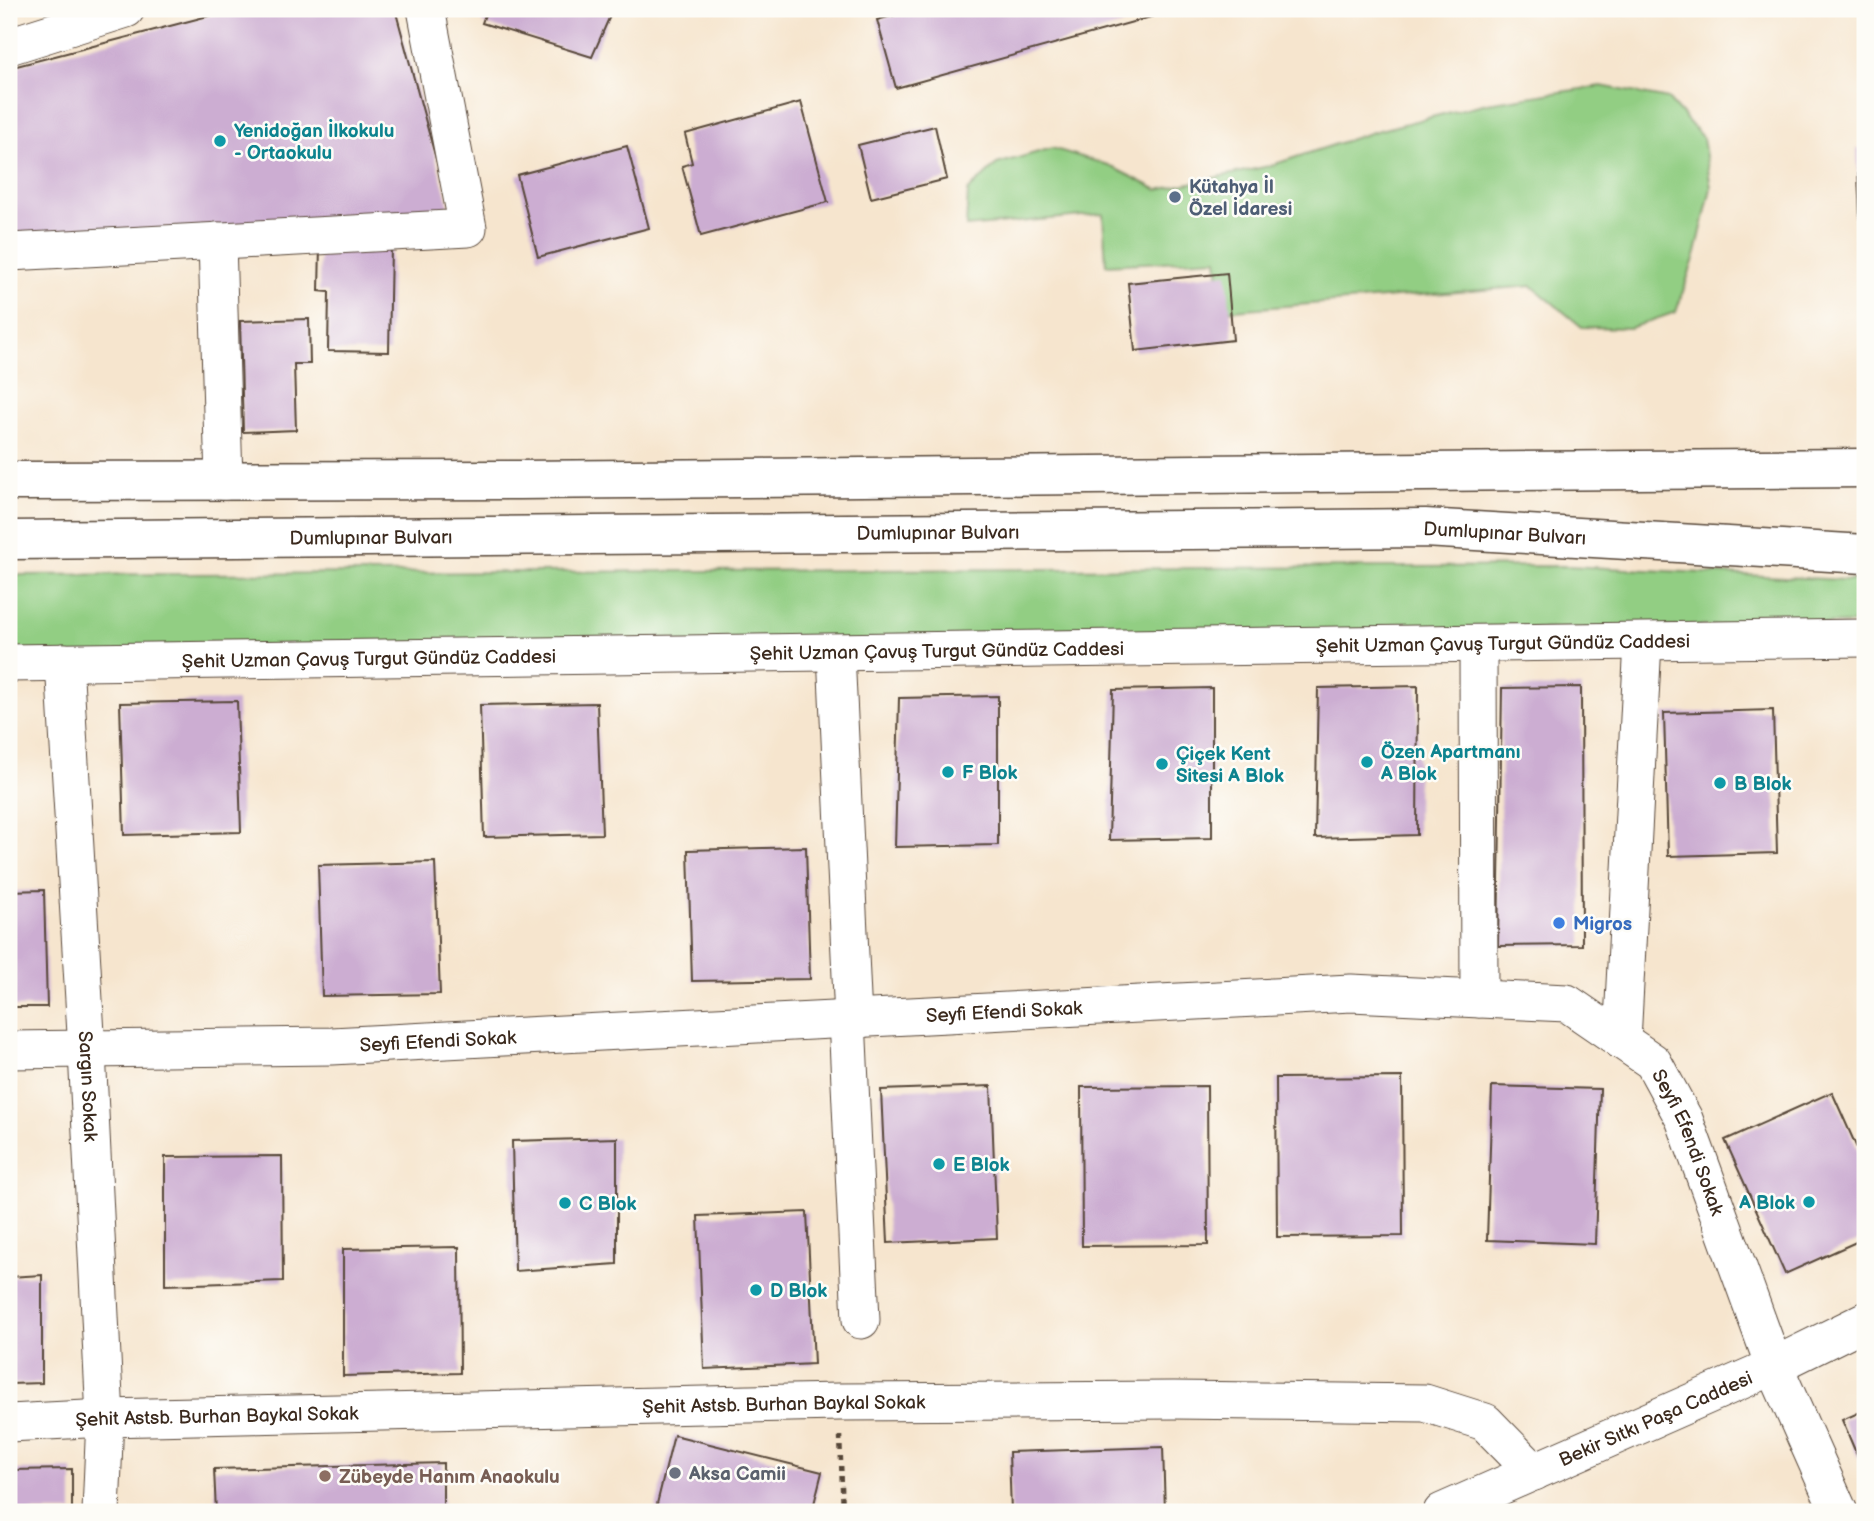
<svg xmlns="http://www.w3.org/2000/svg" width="1874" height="1521" font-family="'Balsamiq Sans',sans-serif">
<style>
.green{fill:#92ce83;stroke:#667c50;stroke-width:2}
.building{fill:#ccadd2}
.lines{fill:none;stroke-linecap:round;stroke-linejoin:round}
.street-casing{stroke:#574638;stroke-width:39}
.secondary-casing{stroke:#574638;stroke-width:41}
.path{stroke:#574638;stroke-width:4.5;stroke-dasharray:5 5;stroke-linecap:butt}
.street{stroke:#fff;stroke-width:37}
.secondary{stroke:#fff;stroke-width:38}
.culture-dot{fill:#0f9aa8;stroke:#fdfcf7;stroke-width:2.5}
.service-dot{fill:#5c6f8a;stroke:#fdfcf7;stroke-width:2.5}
.shop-dot{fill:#3f7fe0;stroke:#fdfcf7;stroke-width:2.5}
.worship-dot{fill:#6b7280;stroke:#fdfcf7;stroke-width:2.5}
.education-dot{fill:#8d6e63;stroke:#fdfcf7;stroke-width:2.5}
.labels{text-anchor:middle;stroke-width:5;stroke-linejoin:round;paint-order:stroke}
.culture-label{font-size:19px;font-weight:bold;fill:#0d838f;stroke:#fdfcf7;text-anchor:start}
.service-label{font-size:19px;font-weight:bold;fill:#4e5e75;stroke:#fdfcf7;text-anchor:start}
.street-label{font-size:19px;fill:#3b2a1e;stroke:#fdfcf7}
.shop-label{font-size:19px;font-weight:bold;fill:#366cbe;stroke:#fdfcf7;text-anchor:start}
.worship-label{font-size:19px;font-weight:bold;fill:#5b616d;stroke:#fdfcf7;text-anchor:start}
.education-label{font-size:19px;font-weight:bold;fill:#785e54;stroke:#fdfcf7;text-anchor:start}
</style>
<rect width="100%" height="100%" fill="#fdfcf7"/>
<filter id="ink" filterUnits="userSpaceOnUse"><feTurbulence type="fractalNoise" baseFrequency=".0143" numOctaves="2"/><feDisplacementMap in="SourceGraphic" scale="14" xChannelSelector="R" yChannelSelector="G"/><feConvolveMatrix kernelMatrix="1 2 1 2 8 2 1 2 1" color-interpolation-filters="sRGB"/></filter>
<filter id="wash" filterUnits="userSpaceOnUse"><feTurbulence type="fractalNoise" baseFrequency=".00686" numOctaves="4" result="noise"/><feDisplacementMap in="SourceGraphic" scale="28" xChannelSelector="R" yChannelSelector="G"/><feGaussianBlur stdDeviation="1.57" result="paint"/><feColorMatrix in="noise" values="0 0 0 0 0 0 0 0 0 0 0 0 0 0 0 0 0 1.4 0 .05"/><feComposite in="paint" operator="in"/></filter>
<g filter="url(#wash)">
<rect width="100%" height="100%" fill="#f6e5ce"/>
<g class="green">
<polygon points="1601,86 1668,99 1703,138 1711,188 1696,253 1676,312 1630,328 1582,327 1532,286 1222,311 1217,259 1106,265 1103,214 966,227 968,191 997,164 1052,148 1108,165 1158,190 1269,166 1376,131 1487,103"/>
<polygon points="1568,566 1865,581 1865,623 9,661 9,575"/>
</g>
<g id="blocks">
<g class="building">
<polygon points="235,9 395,9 451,214 9,242 9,68"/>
<polygon points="487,9 613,9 592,57 482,23"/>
<polygon points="917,9 1176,9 1176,10 896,88 877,20"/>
<polygon points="801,102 828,202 701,236 682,166 692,163 685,134"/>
<polygon points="935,126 947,179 871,198 858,145"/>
<polygon points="627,146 649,228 538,257 517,175"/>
<polygon points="1857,148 1865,148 1865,294 1863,294"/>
<polygon points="320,245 391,247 389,352 328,351 329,292 319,291"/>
<polygon points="1227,273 1233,340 1135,351 1128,283"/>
<polygon points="309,319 310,364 294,364 296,430 243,432 240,321"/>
<polygon points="1418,686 1417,835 1315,838 1318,688"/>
<polygon points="1581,687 1582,945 1498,946 1502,688"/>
<polygon points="1212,688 1212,838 1109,840 1113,690"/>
<polygon points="998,696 998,845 895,847 899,698"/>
<polygon points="237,701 241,832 124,835 120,703"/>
<polygon points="597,703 602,834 484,837 480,705"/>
<polygon points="1773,710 1777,853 1668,856 1664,713"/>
<polygon points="806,847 810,979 692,981 688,850"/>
<polygon points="435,862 440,994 322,996 318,865"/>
<polygon points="44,890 47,1007 9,1007 9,891"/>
<polygon points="1402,1077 1403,1236 1277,1237 1276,1078"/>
<polygon points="991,1086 997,1238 888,1243 881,1090"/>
<polygon points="1207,1086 1208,1245 1082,1246 1081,1087"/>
<polygon points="1492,1086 1600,1089 1595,1244 1487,1240"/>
<polygon points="1832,1092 1865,1166 1865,1238 1785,1274 1725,1140"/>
<polygon points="617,1138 617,1264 515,1271 512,1141"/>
<polygon points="282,1156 283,1281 165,1285 165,1157"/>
<polygon points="807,1212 814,1364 704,1369 698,1216"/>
<polygon points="459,1247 460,1373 343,1376 343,1249"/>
<polygon points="42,1275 42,1383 9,1384 9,1277"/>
<polygon points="1865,1410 1865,1474 1842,1420"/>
<polygon points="674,1435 822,1472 812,1512 655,1512"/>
<polygon points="1163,1447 1165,1512 1011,1512 1009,1452"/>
<polygon points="443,1463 443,1512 216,1512 214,1469"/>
<polygon points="72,1469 72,1512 9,1512 9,1470"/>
</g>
</g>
</g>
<g filter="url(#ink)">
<use href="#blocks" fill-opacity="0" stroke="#574638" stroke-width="2"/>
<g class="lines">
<g class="street-casing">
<g id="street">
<polyline points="9,46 126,9"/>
<polyline points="217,241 224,481"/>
<polyline points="9,252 468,228 426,9"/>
<polyline points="1478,645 1479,999"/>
<polyline points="836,653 853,1019"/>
<path id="s1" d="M64,662l23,389 18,367 -4,94"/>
<path id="s2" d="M9,663l1856,-25"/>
<polyline points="847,1019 861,1320"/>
<polyline points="1622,1041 1643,642"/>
<path id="s3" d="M9,1050l323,-4 1019,-53 216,10 86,59 31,57 90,247 65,146"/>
<path id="s4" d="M9,1423l96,-5 734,-16 335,-2 251,3 60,19 49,50"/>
<path id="s5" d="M1442,1512l332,-146 91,-45"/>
</g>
</g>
<g class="secondary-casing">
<g id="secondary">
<polyline points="9,481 519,480 1865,468"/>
<path id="s6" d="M9,540l1416,-12 440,26"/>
</g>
</g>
<polyline class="path" points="840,1436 843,1512"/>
<use href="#street" class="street"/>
<use href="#secondary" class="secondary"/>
</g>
</g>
<g class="culture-dot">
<circle cx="220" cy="141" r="7"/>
<circle cx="1367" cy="762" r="7"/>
<circle cx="1162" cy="764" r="7"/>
<circle cx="948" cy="772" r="7"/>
<circle cx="1720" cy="783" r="7"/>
<circle cx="939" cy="1164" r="7"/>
<circle cx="1809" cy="1202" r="7"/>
<circle cx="565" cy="1203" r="7"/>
<circle cx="756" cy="1290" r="7"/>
</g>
<circle class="service-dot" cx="1175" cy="197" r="7"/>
<circle class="shop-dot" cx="1559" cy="923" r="7"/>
<circle class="worship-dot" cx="675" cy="1473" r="7"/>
<circle class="education-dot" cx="325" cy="1476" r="7"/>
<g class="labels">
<g class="culture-label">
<text x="234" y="137">Yenidoğan İlkokulu<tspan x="234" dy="22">- Ortaokulu</tspan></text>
<text x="1381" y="758">Özen Apartmanı<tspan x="1381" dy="22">A Blok</tspan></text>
<text x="1176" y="760">Çiçek Kent<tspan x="1176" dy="22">Sitesi A Blok</tspan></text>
<text x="962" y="779">F Blok</text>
<text x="1734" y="790">B Blok</text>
<text x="953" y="1171">E Blok</text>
<text x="1795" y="1209" text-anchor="end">A Blok</text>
<text x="579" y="1210">C Blok</text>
<text x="770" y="1297">D Blok</text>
</g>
<g class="service-label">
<text x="1189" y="193">Kütahya İl<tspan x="1189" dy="22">Özel İdaresi</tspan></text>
</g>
<g class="street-label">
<text dy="7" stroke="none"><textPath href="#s6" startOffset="929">Dumlupınar Bulvarı</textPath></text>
<text dy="7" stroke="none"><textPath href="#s6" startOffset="1496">Dumlupınar Bulvarı</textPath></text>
<text dy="7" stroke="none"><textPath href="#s6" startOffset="362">Dumlupınar Bulvarı</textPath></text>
<text dy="7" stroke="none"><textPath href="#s2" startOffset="1494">Şehit Uzman Çavuş Turgut Gündüz Caddesi</textPath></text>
<text dy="7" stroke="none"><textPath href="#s2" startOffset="928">Şehit Uzman Çavuş Turgut Gündüz Caddesi</textPath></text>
<text dy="7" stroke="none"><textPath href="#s2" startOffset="360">Şehit Uzman Çavuş Turgut Gündüz Caddesi</textPath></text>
<text dy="7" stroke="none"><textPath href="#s3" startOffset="996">Seyfi Efendi Sokak</textPath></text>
<text dy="7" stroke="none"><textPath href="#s3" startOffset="429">Seyfi Efendi Sokak</textPath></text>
<text dy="7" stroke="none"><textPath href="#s1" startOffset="425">Sargın Sokak</textPath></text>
<text dy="7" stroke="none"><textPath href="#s3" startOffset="1752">Seyfi Efendi Sokak</textPath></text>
<text dy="7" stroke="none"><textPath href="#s4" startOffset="775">Şehit Astsb. Burhan Baykal Sokak</textPath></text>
<text dy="7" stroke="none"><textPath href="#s4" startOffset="208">Şehit Astsb. Burhan Baykal Sokak</textPath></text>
<text dy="7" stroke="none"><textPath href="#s5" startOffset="233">Bekir Sıtkı Paşa Caddesi</textPath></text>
</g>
<g class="shop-label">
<text x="1573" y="930">Migros</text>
</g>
<g class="worship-label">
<text x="689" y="1480">Aksa Camii</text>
</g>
<g class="education-label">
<text x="339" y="1483">Zübeyde Hanım Anaokulu</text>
</g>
</g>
<rect width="1874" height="1521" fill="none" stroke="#fdfcf7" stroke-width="35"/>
</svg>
